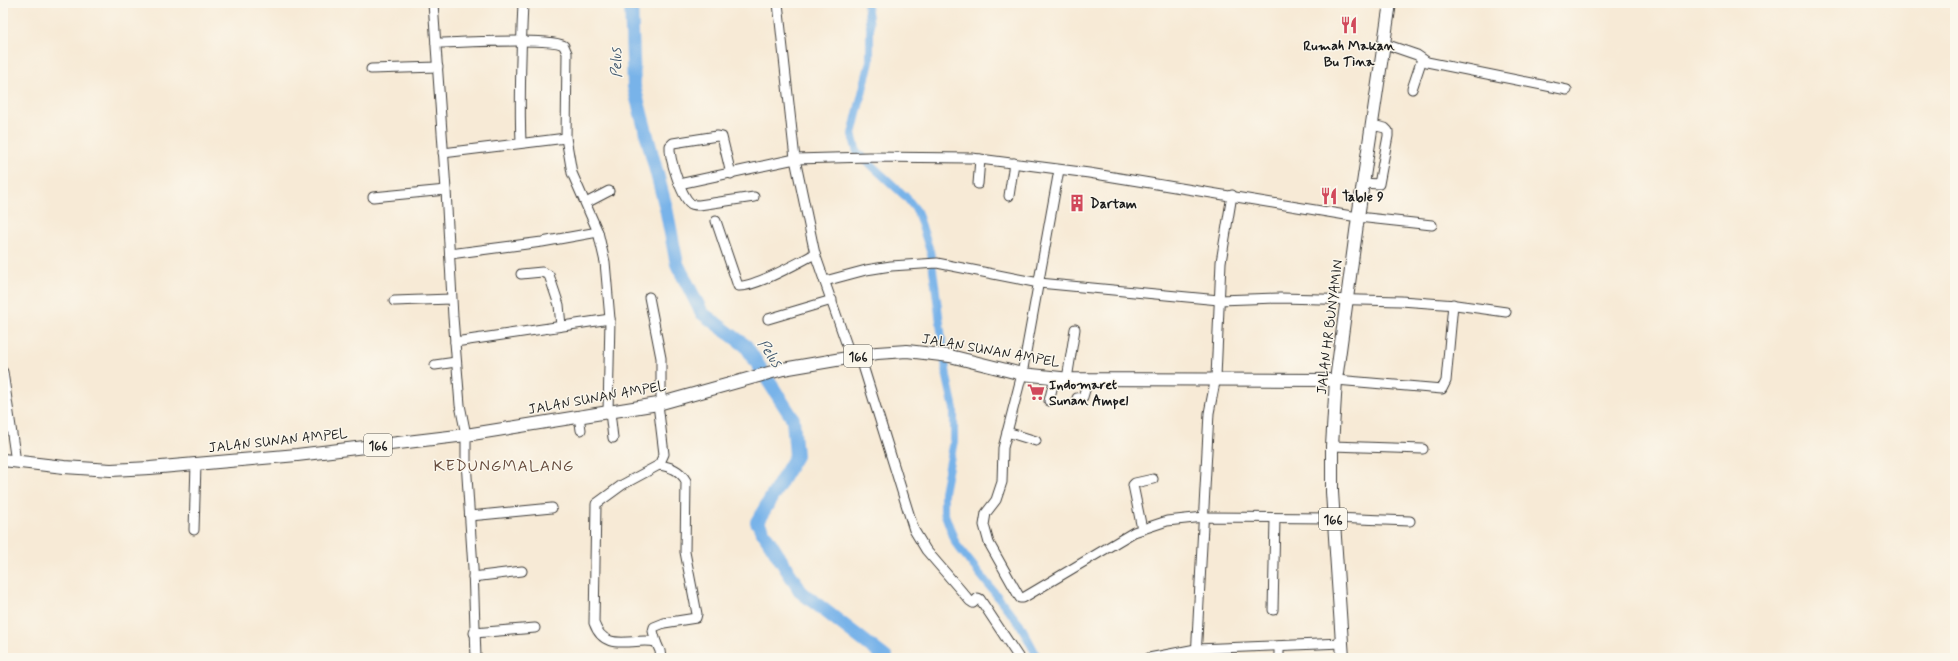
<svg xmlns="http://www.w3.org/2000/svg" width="1958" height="661" font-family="Mynerve,sans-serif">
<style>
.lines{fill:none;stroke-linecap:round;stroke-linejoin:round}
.canal{stroke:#78b3e9;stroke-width:8}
.river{stroke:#78b3e9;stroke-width:14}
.minor-casing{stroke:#3d3b38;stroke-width:11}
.major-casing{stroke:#3d3b38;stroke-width:14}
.minor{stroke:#fff;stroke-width:9}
.major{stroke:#fff;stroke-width:12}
.labels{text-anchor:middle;stroke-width:3;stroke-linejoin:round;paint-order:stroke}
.shield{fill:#fbf7ec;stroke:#5f5e5a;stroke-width:1}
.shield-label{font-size:13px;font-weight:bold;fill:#1c1c1c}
.poi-label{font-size:14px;font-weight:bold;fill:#1c1c1c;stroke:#fbf7ec;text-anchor:start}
.street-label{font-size:14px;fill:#1c1c1c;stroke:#fbf7ec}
.water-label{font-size:15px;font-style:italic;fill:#41586e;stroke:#fbf7ec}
.quarter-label{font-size:16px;letter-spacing:1px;fill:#664b3c;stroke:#fbf7ec}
</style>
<rect width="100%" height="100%" fill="#fbf7ec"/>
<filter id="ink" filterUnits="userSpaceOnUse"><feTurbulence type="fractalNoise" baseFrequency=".025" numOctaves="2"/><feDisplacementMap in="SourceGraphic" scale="8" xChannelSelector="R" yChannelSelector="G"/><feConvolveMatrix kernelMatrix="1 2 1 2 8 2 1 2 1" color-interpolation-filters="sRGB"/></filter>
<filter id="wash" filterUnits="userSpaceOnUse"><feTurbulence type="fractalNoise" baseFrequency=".012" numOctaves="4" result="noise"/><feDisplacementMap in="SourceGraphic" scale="16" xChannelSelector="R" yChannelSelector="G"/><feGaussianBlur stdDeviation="0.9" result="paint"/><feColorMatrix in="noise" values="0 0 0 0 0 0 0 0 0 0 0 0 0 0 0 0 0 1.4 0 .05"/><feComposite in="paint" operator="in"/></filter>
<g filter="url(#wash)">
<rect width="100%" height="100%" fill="#f7ead6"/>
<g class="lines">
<polyline class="canal" points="867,3 870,27 870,61 852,134 857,152 906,197 917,211 931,254 947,377 954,409 954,441 944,492 944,512 956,544 1021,626 1038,658"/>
<polyline class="river" points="631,3 634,87 666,208 677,264 702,313 746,346 793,419 796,456 757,522 801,592 886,658"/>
</g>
</g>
<g filter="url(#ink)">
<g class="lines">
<g class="minor-casing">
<g id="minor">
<polyline points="433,3 446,190 453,317 460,405 466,435 466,461 473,568 476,658"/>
<polyline points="778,3 795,159 815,254 851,357"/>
<path d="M436,43c18,0 119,-6 128,3l3,7 -1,85 6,35 26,59 7,30 5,57 -2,93"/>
<polyline points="1385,44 1417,55 1427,62 1567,90"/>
<polyline points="371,69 438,67"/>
<polyline points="1412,89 1422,59"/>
<path d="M521,142c-2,-46 0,-93 2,-139"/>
<polyline points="443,153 566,138"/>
<polyline points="1059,170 1022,374 1003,448 1002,482 996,500 986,513 984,525 989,543 1020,598 1023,598 1134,532 1167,521 1204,517 1333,518 1410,521"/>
<path d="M731,174l-9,-37 -5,-1 -44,7 -3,3c-1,12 11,49 20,57 2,2 6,2 9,2l55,-8"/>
<polyline points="1363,183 1379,184 1388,136 1388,131 1385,128 1372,125"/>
<polyline points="679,184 795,159 869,157 972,158 1089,173 1358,217 1432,225"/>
<polyline points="978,184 980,159"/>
<polyline points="1009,196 1014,163"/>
<polyline points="373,197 446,190"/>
<polyline points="586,203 609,191"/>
<path d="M716,221l22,65c16,2 61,-24 77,-32"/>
<polyline points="450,254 542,242 598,232"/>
<polyline points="521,274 542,272 549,275 559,305 561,326"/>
<polyline points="825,281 866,270 891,266 937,263 1039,283 1219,300 1280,298 1401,301 1456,305 1506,312"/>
<polyline points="649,297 661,358 661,403"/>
<polyline points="394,301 451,299"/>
<polyline points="768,319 832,300"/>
<polyline points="455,342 610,319"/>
<polyline points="860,356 914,530 926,550 970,601 973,603 978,598 980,599 1019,658"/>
<polyline points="435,365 456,362"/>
<polyline points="3,372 16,462"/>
<polyline points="1067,379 1075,329"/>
<polyline points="1336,380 1442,389 1446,381 1453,304"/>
<polyline points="1077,398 1083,397 1088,380"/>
<polyline points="1049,401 1055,377"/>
<path d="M658,404l6,50 -5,11 -37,20 -26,19 -2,119c11,31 38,14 62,19l4,9 1,7"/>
<polyline points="610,412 613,438"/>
<polyline points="579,416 581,430"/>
<polyline points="1007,432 1036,441"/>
<polyline points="1332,446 1423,449"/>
<polyline points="470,516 552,508"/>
<polyline points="1142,529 1133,485 1135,483 1153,479"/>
<polyline points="194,530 196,464"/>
<polyline points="473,577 522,571"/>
<polyline points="1273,610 1275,518"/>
<polyline points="474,633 535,628"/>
<path d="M656,642l-3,-11 1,-4 10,-4 32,-5 1,-4 -12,-62 1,-71c-6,-11 -15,-14 -27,-16"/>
<polyline points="1279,646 1279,658"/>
<polyline points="1149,658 1196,649 1342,643"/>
<polyline points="1196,658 1209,413 1216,377 1221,262 1232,195"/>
</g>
</g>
<g class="major-casing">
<g id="major">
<polyline points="3,460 64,467 111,470 150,468 297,455 466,435 658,404 783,369 877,353 907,351 950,356 1022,374 1070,379 1336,380"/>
<polyline points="1343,658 1332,492 1332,446 1336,380 1358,217 1390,3"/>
</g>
</g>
<use href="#minor" class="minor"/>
<use href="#major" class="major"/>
</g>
</g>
<defs>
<g id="restaurant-bare" transform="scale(1.38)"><path d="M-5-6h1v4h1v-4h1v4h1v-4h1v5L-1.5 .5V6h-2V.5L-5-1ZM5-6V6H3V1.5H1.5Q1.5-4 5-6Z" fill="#d1495b" stroke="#fbf7ec" stroke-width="2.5" paint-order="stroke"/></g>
<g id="building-bare" transform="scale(1.38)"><path d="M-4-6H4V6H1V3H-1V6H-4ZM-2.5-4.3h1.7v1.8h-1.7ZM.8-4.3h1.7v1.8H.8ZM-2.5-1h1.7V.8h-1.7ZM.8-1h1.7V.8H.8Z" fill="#d1495b" stroke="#fbf7ec" stroke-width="2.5" paint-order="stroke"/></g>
<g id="supermarket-bare" transform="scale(1.38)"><path d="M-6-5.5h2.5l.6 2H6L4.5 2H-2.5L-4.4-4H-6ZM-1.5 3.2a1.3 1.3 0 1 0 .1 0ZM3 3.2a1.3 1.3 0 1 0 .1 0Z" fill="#d1495b" stroke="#fbf7ec" stroke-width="2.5" paint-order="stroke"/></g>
</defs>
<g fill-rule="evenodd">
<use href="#restaurant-bare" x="1349" y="25"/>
<use href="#restaurant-bare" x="1329" y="196"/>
<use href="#building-bare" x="1077" y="203"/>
<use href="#supermarket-bare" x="1036" y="392"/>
</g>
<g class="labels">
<g class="shield">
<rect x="844" y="345" width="28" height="22" rx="3"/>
<rect x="364" y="434" width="28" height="22" rx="3"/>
<rect x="1319" y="508" width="28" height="22" rx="3"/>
</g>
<g class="shield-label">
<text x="858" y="361">166</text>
<text x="378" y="450">166</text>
<text x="1333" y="524">166</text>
</g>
<g class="poi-label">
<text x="1349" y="50" text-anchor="middle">Rumah Makan<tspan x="1349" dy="16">Bu Tina</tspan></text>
<text x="1342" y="201">Table 9</text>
<text x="1090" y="208">Dartam</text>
<text x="1049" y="389">Indomaret<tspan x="1049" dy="16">Sunan Ampel</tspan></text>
</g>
<g class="street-label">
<text transform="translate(1329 327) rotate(-83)" y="5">JALAN HR BUNYAMIN</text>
<text transform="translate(991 350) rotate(10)" y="5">JALAN SUNAN AMPEL</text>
<text transform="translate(597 397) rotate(-10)" y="5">JALAN SUNAN AMPEL</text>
<text transform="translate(278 440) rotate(-6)" y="5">JALAN SUNAN AMPEL</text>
</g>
<g class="water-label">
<text transform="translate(616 63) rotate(-92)" y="5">Pelus</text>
<text transform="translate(770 353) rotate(55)" y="5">Pelus</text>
</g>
<g class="quarter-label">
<text x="504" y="471">KEDUNGMALANG</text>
</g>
</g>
<rect width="1958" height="661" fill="none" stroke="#fbf7ec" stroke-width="16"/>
</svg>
